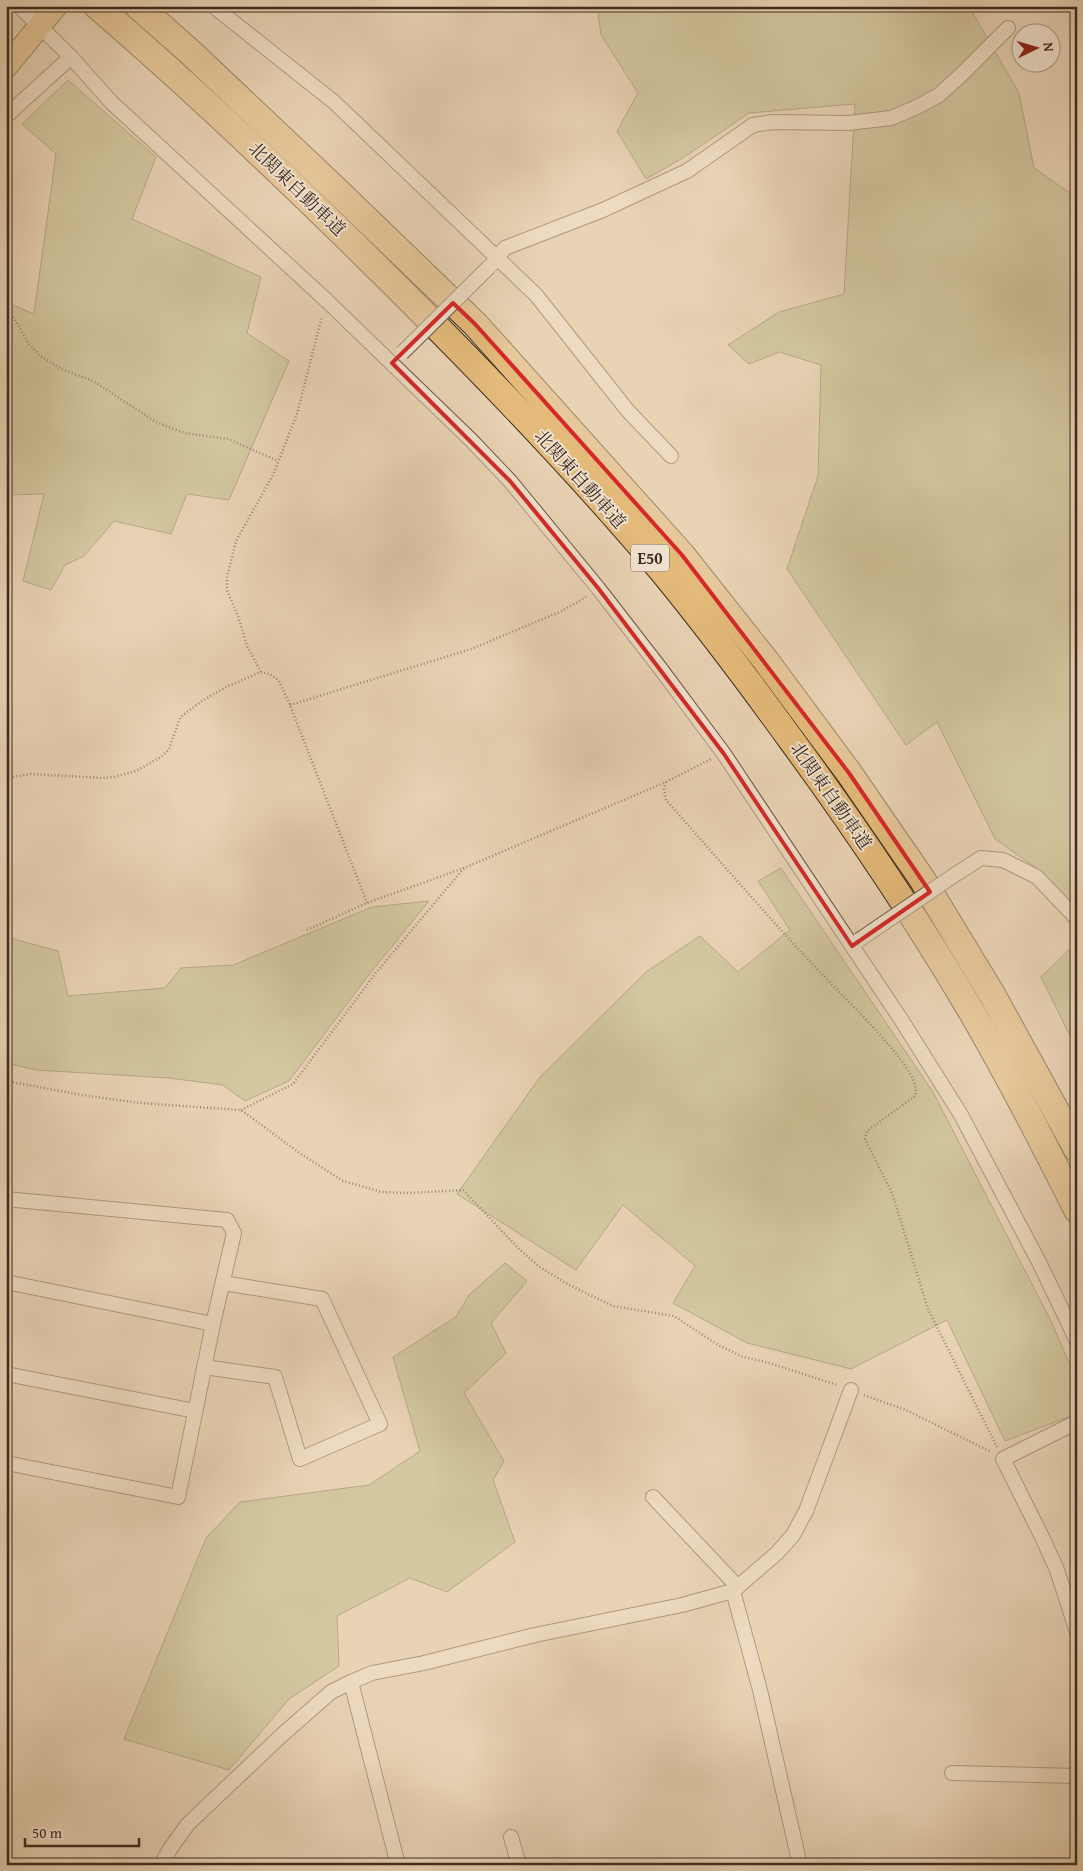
<svg xmlns="http://www.w3.org/2000/svg" width="1083" height="1871" font-family="'Gentium Book Plus','Noto Serif JP',serif">
<style>
.green{fill:#babb8b;stroke:#7c7354}
.lines{fill:none;stroke-linecap:round;stroke-linejoin:round}
.street-casing{stroke:#685544;stroke-width:16}
.primary-casing{stroke:#3d2b1e;stroke-width:24}
.highway-casing{stroke:#3d2b1e;stroke-width:28}
.path{stroke:#3d2b1e;stroke-width:2.5;stroke-dasharray:1 2.5;stroke-linecap:butt}
.street{stroke:#f1e2cf;stroke-width:14}
.primary{stroke:#e4ba7a;stroke-width:22}
.highway{stroke:#e4ba7a;stroke-width:26}
.street-bridge-casing{stroke:#685544;stroke-width:16;stroke-linecap:butt}
.street-bridge{stroke:#f1e2cf;stroke-width:14}
.marked{fill:none;stroke:#d62828;stroke-width:4;stroke-linejoin:round}
.labels{text-anchor:middle;stroke-width:4;stroke-linejoin:round;paint-order:stroke}
.shield{fill:#f1e2cf;stroke:#736253;stroke-width:1}
.shield-label{font-size:16px;font-weight:bold;fill:#3d2b1e}
.street-label{font-size:18px;fill:#3d2b1e;stroke:#f1e2cf}
</style>
<rect width="100%" height="100%" fill="#e9d3b5"/>
<filter id="stains"><feTurbulence type="fractalNoise" baseFrequency=".004" numOctaves="4"/><feColorMatrix values="0 0 0 0 .2 0 0 0 0 .09 0 0 0 0 .02 0 0 0 .5 -.17"/></filter>
<radialGradient id="worn" r=".72"><stop offset=".6" stop-color="#630" stop-opacity="0"/><stop offset="1" stop-color="#630" stop-opacity=".3"/></radialGradient>
<g class="green">
<polygon points="597,6 969,6 1019,93 1034,168 1077,198 1077,911 1042,872 995,839 937,722 906,745 787,569 818,476 821,365 779,352 749,364 728,345 779,312 844,294 855,104 749,113 683,158 646,179 617,131 638,93 601,35"/>
<polygon points="68,80 156,157 132,219 261,277 247,333 289,361 229,500 187,494 171,534 114,521 84,556 65,565 51,590 23,581 44,494 6,495 6,302 34,314 56,154 22,124"/>
<polygon points="781,868 933,1092 1051,1321 1077,1381 1077,1414 1005,1441 947,1320 851,1369 747,1343 673,1303 695,1266 623,1205 576,1270 457,1194 540,1077 646,972 700,936 738,972 790,930 758,881"/>
<polygon points="429,901 368,976 289,1081 245,1101 223,1085 169,1078 36,1070 6,1063 6,937 58,951 68,996 165,988 181,968 233,965 372,907"/>
<polygon points="1077,942 1077,1050 1041,977"/>
<polygon points="505,1263 527,1281 491,1323 506,1353 464,1393 504,1461 493,1480 515,1542 447,1592 410,1578 337,1616 339,1666 289,1699 229,1770 124,1739 206,1538 240,1502 369,1485 420,1451 393,1357 456,1317 469,1295"/>
</g>
<g class="lines">
<g class="street-casing">
<g id="street">
<polyline points="19,6 71,57 111,102 326,300 471,440 510,481 598,588 660,668 724,754 902,1021 961,1115 1039,1262 1077,1341"/>
<polyline points="213,6 334,102 536,295 628,411 671,456"/>
<polyline points="6,116 71,57"/>
<polyline points="492,264 505,248 603,210 687,171 753,125 772,122 848,123 891,118 917,107 939,95 961,75 1008,28"/>
<polyline points="956,874 981,858 1003,860 1037,877 1077,919"/>
<polyline points="6,1199 227,1220 234,1233 213,1324 178,1497 6,1463"/>
<polyline points="6,1282 213,1324"/>
<polyline points="204,1367 275,1377 300,1459 380,1424 322,1299 223,1283"/>
<polyline points="6,1374 195,1411"/>
<polyline points="1077,1422 1003,1459 1043,1539 1057,1570 1077,1632"/>
<polyline points="653,1497 738,1587"/>
<polyline points="733,1591 760,1690 800,1865"/>
<polyline points="351,1682 398,1865"/>
<polyline points="952,1773 1077,1776"/>
<polyline points="511,1837 519,1865"/>
<polyline points="161,1865 170,1849 188,1824 282,1735 331,1692 351,1682 372,1673 424,1663 535,1635 682,1605 733,1591 777,1553 793,1535 806,1511 851,1390"/>
</g>
</g>
<g class="primary-casing">
<polyline id="primary" points="6,67 56,6"/>
</g>
<g class="highway-casing">
<g id="highway">
<path d="M97,6c109,94 213,194 315,296 87,87 172,176 251,270 45,55 87,111 129,169 63,86 123,175 178,268 38,65 73,133 107,201"/>
<polyline points="138,6 189,51 334,188 475,324 682,555 766,661 849,773 922,879 993,996 1077,1149"/>
</g>
</g>
<g class="path">
<polyline points="6,309 12,315 29,344 39,355 61,369 93,381 156,422 184,433 228,439 278,461"/>
<polyline points="261,672 247,646 238,616 227,590 227,577 236,541 273,475 297,414 322,316"/>
<polyline points="290,705 471,649 562,611 586,597"/>
<polyline points="6,778 31,774 102,778 114,777 136,771 161,757 169,749 180,718 187,712 202,701 226,687 261,672 270,674 279,681 290,705 367,903"/>
<path d="M666,782l-2,7 2,11c45,51 90,103 136,153 32,35 67,67 96,103 8,11 21,27 17,40l-48,35 -2,8 27,54 36,116 69,138"/>
<polyline points="307,930 367,903 464,868 666,782 711,759"/>
<polyline points="6,1081 82,1095 140,1103 241,1110 301,1154 343,1181 382,1192 408,1193 463,1190 520,1250 540,1267 569,1285 613,1306 674,1316 718,1345 743,1357 766,1362 837,1385"/>
<polyline points="241,1110 293,1084 375,974 464,868"/>
<polyline points="864,1395 906,1410 991,1452"/>
</g>
<use href="#street" class="street"/>
<use href="#primary" class="primary"/>
<use href="#highway" class="highway"/>
<g class="street-bridge-casing">
<g id="street-bridge">
<polyline points="402,353 489,267"/>
<polyline points="859,940 956,874"/>
</g>
</g>
<use href="#street-bridge" class="street-bridge"/>
</g>
<path d="M0 0H1083V1871H0ZM453,303l22,21 207,231 167,218 81,119 -78,54 -128,-192 -126,-166 -88,-107 -118,-118z" fill="#e9d3b5" fill-opacity=".55" fill-rule="evenodd"/>
<path class="marked" d="M453,303l22,21 207,231 167,218 81,119 -78,54 -128,-192 -126,-166 -88,-107 -118,-118z"/>
<g class="labels">
<rect class="shield" x="631" y="544.5" width="38" height="27" rx="4"/>
<g class="shield-label">
<text x="650" y="564">E50</text>
</g>
<g class="street-label">
<text transform="translate(297 189) rotate(44)" y="6">北関東自動車道</text>
<text transform="translate(580 479) rotate(48)" y="6">北関東自動車道</text>
<text transform="translate(831 796) rotate(55)" y="6">北関東自動車道</text>
</g>
</g>
<rect width="1083" height="1871" fill="none" stroke="#e9d3b5" stroke-width="25"/>
<rect x="8" y="8" width="1068" height="1856" fill="none" stroke="#3d2b1e" stroke-width="2.5"/>
<rect x="12" y="12" width="1058" height="1846" fill="none" stroke="#3d2b1e"/>
<g transform="translate(1036 48) rotate(85)"><circle r="24" fill="#f1e2cf" stroke="#a99988"/>
<path d="M0-4L9 19L0 12L-9 19Z" fill="#8f2418"/>
<text y="-8" font-size="14" font-weight="bold" text-anchor="middle" fill="#3d2b1e">N</text>
</g>
<path d="M25 1838v8h114v-8" fill="none" stroke="#3d2b1e" stroke-width="2.5"/>
<text x="32" y="1838" font-size="15" fill="#3d2b1e" stroke="#f1e2cf" stroke-width="4" paint-order="stroke">50 m</text>
<rect width="100%" height="100%" filter="url(#stains)"/>
<rect width="100%" height="100%" fill="url(#worn)"/>
</svg>
